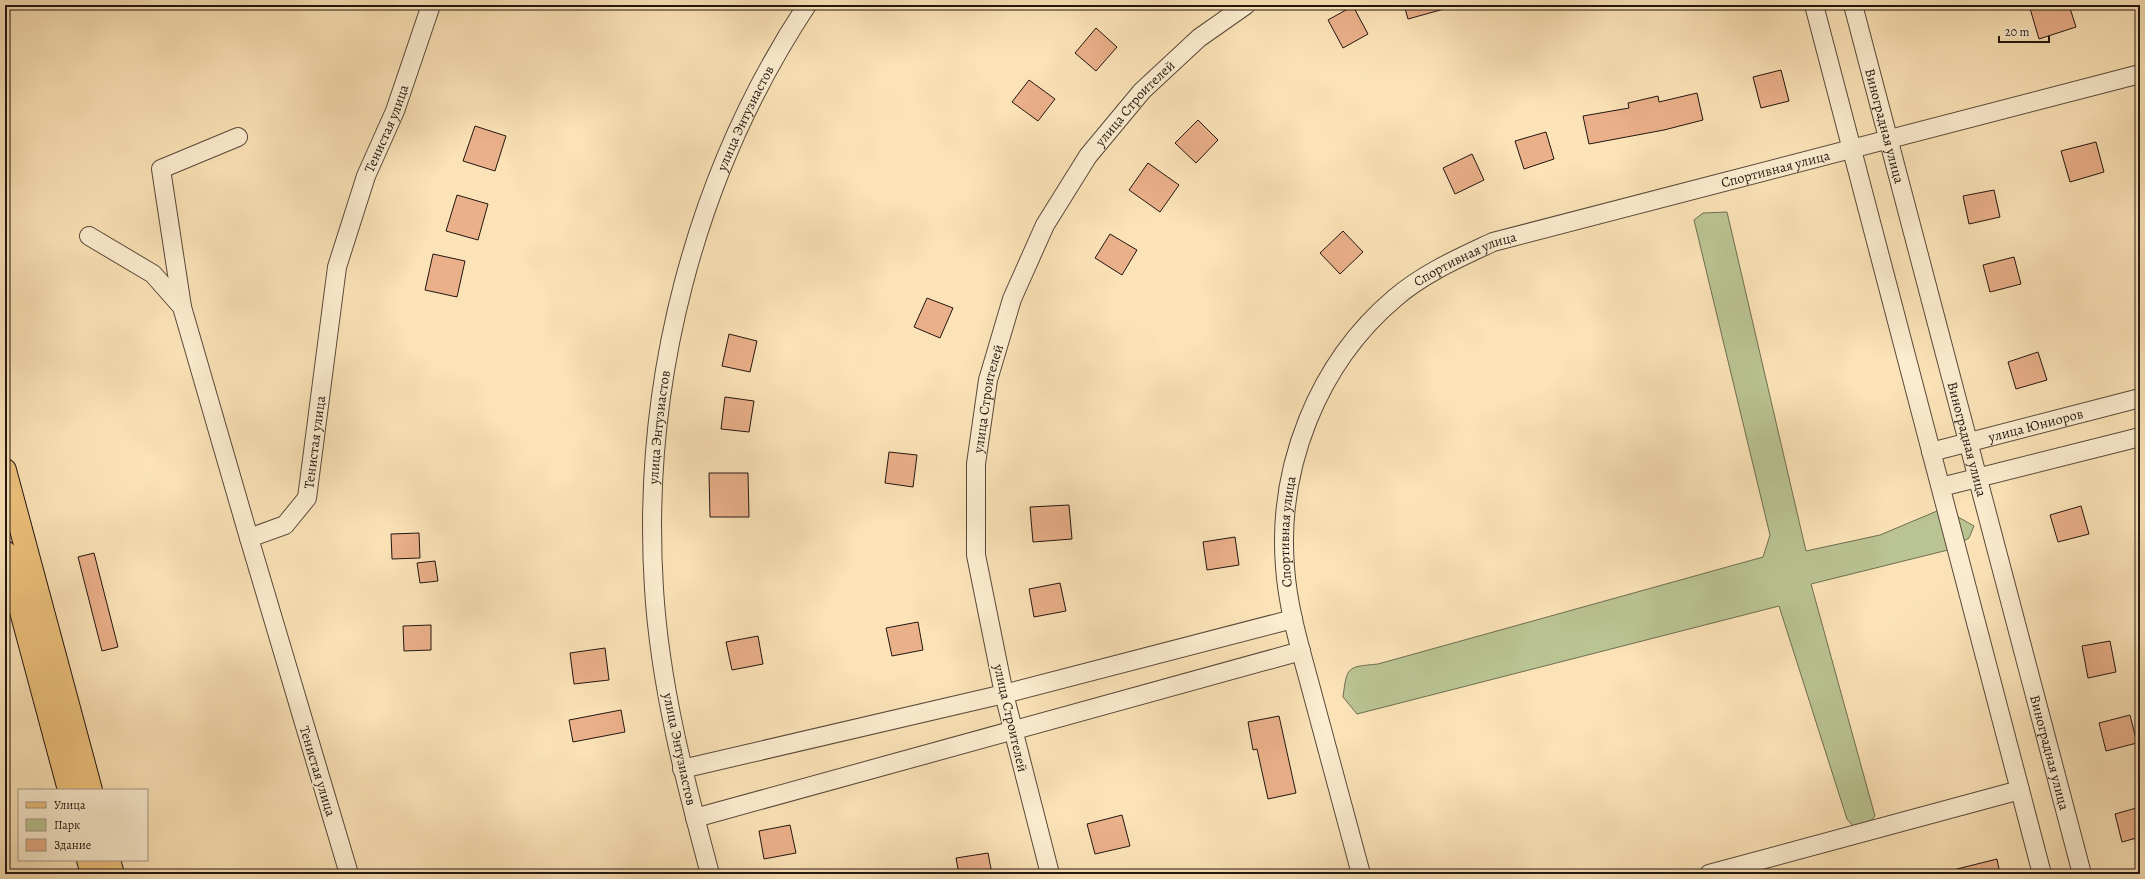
<svg xmlns="http://www.w3.org/2000/svg" width="2145" height="879" font-family="Alegreya,serif">
<style>
.green{fill:#bac492;stroke:#6e6d51}
.building{fill:#eab08a;stroke:#221610}
.lines{fill:none;stroke-linecap:round;stroke-linejoin:round}
.minor-casing{stroke:#58493a;stroke-width:20}
.major-casing{stroke:#221610;stroke-width:24}
.minor{stroke:#fcedd0;stroke-width:18}
.major{stroke:#eec27c;stroke-width:22}
.labels{text-anchor:middle;stroke-width:3.5;stroke-linejoin:round;paint-order:stroke}
.street-label{font-size:14px;fill:#221610;stroke:#fcedd0}
</style>
<rect width="100%" height="100%" fill="#fbe3b7"/>
<filter id="stains"><feTurbulence type="fractalNoise" baseFrequency=".005" numOctaves="4"/><feColorMatrix values="0 0 0 0 .2 0 0 0 0 .09 0 0 0 0 .02 0 0 0 .5 -.17"/></filter>
<radialGradient id="worn" r=".72"><stop offset=".6" stop-color="#630" stop-opacity="0"/><stop offset="1" stop-color="#630" stop-opacity=".3"/></radialGradient>
<path class="green" d="M1727,212l79,339 74,-16 57,-24 14,2 23,13 -5,12 -21,12 -137,34 64,232 -8,9 -13,2 -7,-8 -68,-213 -422,108 -14,-17c4,-31 4,-30 35,-33l385,-107 7,-22 -76,-315 9,-7z"/>
<g class="building">
<polygon points="1404,5 1444,5 1444,9 1408,19"/>
<polygon points="2029,5 2069,5 2076,27 2039,39"/>
<polygon points="1353,6 1368,34 1343,48 1328,20"/>
<polygon points="1096,28 1117,47 1096,71 1075,53"/>
<polygon points="1781,70 1789,101 1761,108 1753,77"/>
<polygon points="1029,80 1055,99 1038,121 1012,102"/>
<polygon points="1697,93 1703,120 1664,130 1589,144 1583,116 1629,108 1628,103 1658,96 1659,102"/>
<polygon points="1198,120 1218,140 1196,163 1175,143"/>
<polygon points="475,126 506,136 495,171 463,161"/>
<polygon points="1546,132 1554,159 1524,169 1515,141"/>
<polygon points="2096,142 2104,172 2070,182 2061,151"/>
<polygon points="1472,154 1484,180 1455,194 1443,168"/>
<polygon points="1148,163 1179,185 1160,212 1129,190"/>
<polygon points="1994,190 2000,217 1969,224 1963,196"/>
<polygon points="457,195 488,204 478,240 446,231"/>
<polygon points="1343,231 1363,252 1340,274 1320,253"/>
<polygon points="1110,234 1137,250 1122,275 1095,258"/>
<polygon points="433,254 465,261 457,297 425,290"/>
<polygon points="2014,257 2021,284 1990,292 1983,265"/>
<polygon points="927,298 953,308 940,338 914,327"/>
<polygon points="729,334 757,341 750,372 722,366"/>
<polygon points="2038,352 2047,380 2016,389 2008,362"/>
<polygon points="725,397 754,401 749,432 721,429"/>
<polygon points="889,452 917,455 913,487 885,483"/>
<polygon points="709,473 748,473 749,517 710,517"/>
<polygon points="1069,505 1072,539 1033,542 1030,507"/>
<polygon points="2081,506 2089,534 2058,542 2050,515"/>
<polygon points="419,533 420,558 392,559 391,534"/>
<polygon points="1235,537 1239,565 1207,570 1203,542"/>
<polygon points="94,553 118,647 102,651 78,557"/>
<polygon points="435,561 438,581 420,583 417,563"/>
<polygon points="1060,583 1066,611 1034,617 1029,589"/>
<polygon points="918,622 923,650 892,656 886,628"/>
<polygon points="431,625 431,650 404,651 403,626"/>
<polygon points="758,636 763,664 732,670 726,642"/>
<polygon points="2110,641 2116,672 2088,678 2082,646"/>
<polygon points="605,648 609,680 574,684 570,653"/>
<polygon points="621,710 625,732 573,742 569,720"/>
<polygon points="2130,715 2137,743 2106,751 2099,723"/>
<polygon points="1279,716 1296,793 1268,799 1257,749 1253,750 1248,722"/>
<polygon points="2140,807 2140,837 2122,842 2115,814"/>
<polygon points="1122,815 1130,846 1095,854 1087,824"/>
<polygon points="790,825 796,853 764,859 759,831"/>
<polygon points="988,853 992,874 959,874 956,858"/>
<polygon points="1997,859 2000,874 1958,874 1957,869"/>
</g>
<g class="lines">
<g class="minor-casing">
<g id="minor">
<polyline points="1814,5 2042,874"/>
<path id="s1" d="M1853,5l229,869"/>
<polyline points="89,236 153,274 182,307 249,538"/>
<polyline points="182,307 161,169 238,137"/>
<path id="s2" d="M1931,452l209,-54"/>
<polyline points="1941,487 2140,437"/>
<polyline points="682,769 1004,694 1293,619"/>
<polyline points="695,818 1301,651"/>
<path id="s3" d="M349,874l-100,-336 36,-13 22,-27 30,-231 29,-91 29,-65 36,-106"/>
<path id="s4" d="M710,874c-25,-93 -50,-188 -56,-285 -13,-204 40,-413 153,-584"/>
<path id="s5" d="M1050,874l-46,-180 -28,-139v-91l12,-84 24,-81 33,-74 43,-69 54,-65 57,-53 47,-33"/>
<path id="s6" d="M1361,874c-16,-59 -32,-118 -48,-178 -11,-42 -25,-85 -28,-129 -8,-100 33,-204 110,-269 29,-25 64,-40 98,-56l647,-168"/>
<polyline points="1709,874 2020,790"/>
</g>
</g>
<g class="major-casing">
<g id="major">
<polyline points="5,470 91,790"/>
<polyline points="5,552 69,790"/>
<polyline points="88,860 92,874"/>
<polyline points="109,860 113,874"/>
</g>
</g>
<use href="#minor" class="minor"/>
<use href="#major" class="major"/>
</g>
<g class="labels">
<g class="street-label">
<text dy="5" stroke="none"><textPath href="#s5" startOffset="821">улица Строителей</textPath></text>
<text dy="5" stroke="none"><textPath href="#s4" startOffset="776">улица Энтузиастов</textPath></text>
<text dy="5" stroke="none"><textPath href="#s1" startOffset="125">Виноградная улица</textPath></text>
<text dy="5" stroke="none"><textPath href="#s3" startOffset="804">Тенистая улица</textPath></text>
<text dy="5" stroke="none"><textPath href="#s6" startOffset="1023">Спортивная улица</textPath></text>
<text dy="5" stroke="none"><textPath href="#s6" startOffset="699">Спортивная улица</textPath></text>
<text dy="5" stroke="none"><textPath href="#s5" startOffset="485">улица Строителей</textPath></text>
<text dy="5" stroke="none"><textPath href="#s2" startOffset="108">улица Юниоров</textPath></text>
<text dy="5" stroke="none"><textPath href="#s4" startOffset="453">улица Энтузиастов</textPath></text>
<text dy="5" stroke="none"><textPath href="#s1" startOffset="449">Виноградная улица</textPath></text>
<text dy="5" stroke="none"><textPath href="#s3" startOffset="480">Тенистая улица</textPath></text>
<text dy="5" stroke="none"><textPath href="#s6" startOffset="352">Спортивная улица</textPath></text>
<text transform="translate(1011 718) rotate(77)" y="5">улица Строителей</text>
<text transform="translate(680 749) rotate(78)" y="5">улица Энтузиастов</text>
<text dy="5" stroke="none"><textPath href="#s1" startOffset="773">Виноградная улица</textPath></text>
<text transform="translate(318 771) rotate(73)" y="5">Тенистая улица</text>
</g>
</g>
<rect width="2145" height="879" fill="none" stroke="#fbe3b7" stroke-width="20"/>
<rect x="6" y="6" width="2133" height="867" fill="none" stroke="#221610" stroke-width="2"/>
<rect x="10" y="10" width="2125" height="859" fill="none" stroke="#221610"/>
<rect x="18" y="789" width="130" height="72" fill="#fcedd0" stroke="#a59783"/>
<rect x="26" y="802" width="20" height="6" fill="#eec27c" stroke="#a59783"/>
<text x="54" y="809" font-size="12" fill="#221610">Улица</text>
<rect x="26" y="819" width="20" height="12" fill="#bac492" stroke="#a59783"/>
<text x="54" y="829" font-size="12" fill="#221610">Парк</text>
<rect x="26" y="839" width="20" height="12" fill="#eab08a" stroke="#a59783"/>
<text x="54" y="849" font-size="12" fill="#221610">Здание</text>
<path d="M1999 36v6h50v-6" fill="none" stroke="#221610" stroke-width="2"/>
<text x="2005" y="36" font-size="12" fill="#221610" stroke="#fcedd0" stroke-width="3" paint-order="stroke">20 m</text>
<rect width="100%" height="100%" filter="url(#stains)"/>
<rect width="100%" height="100%" fill="url(#worn)"/>
</svg>
